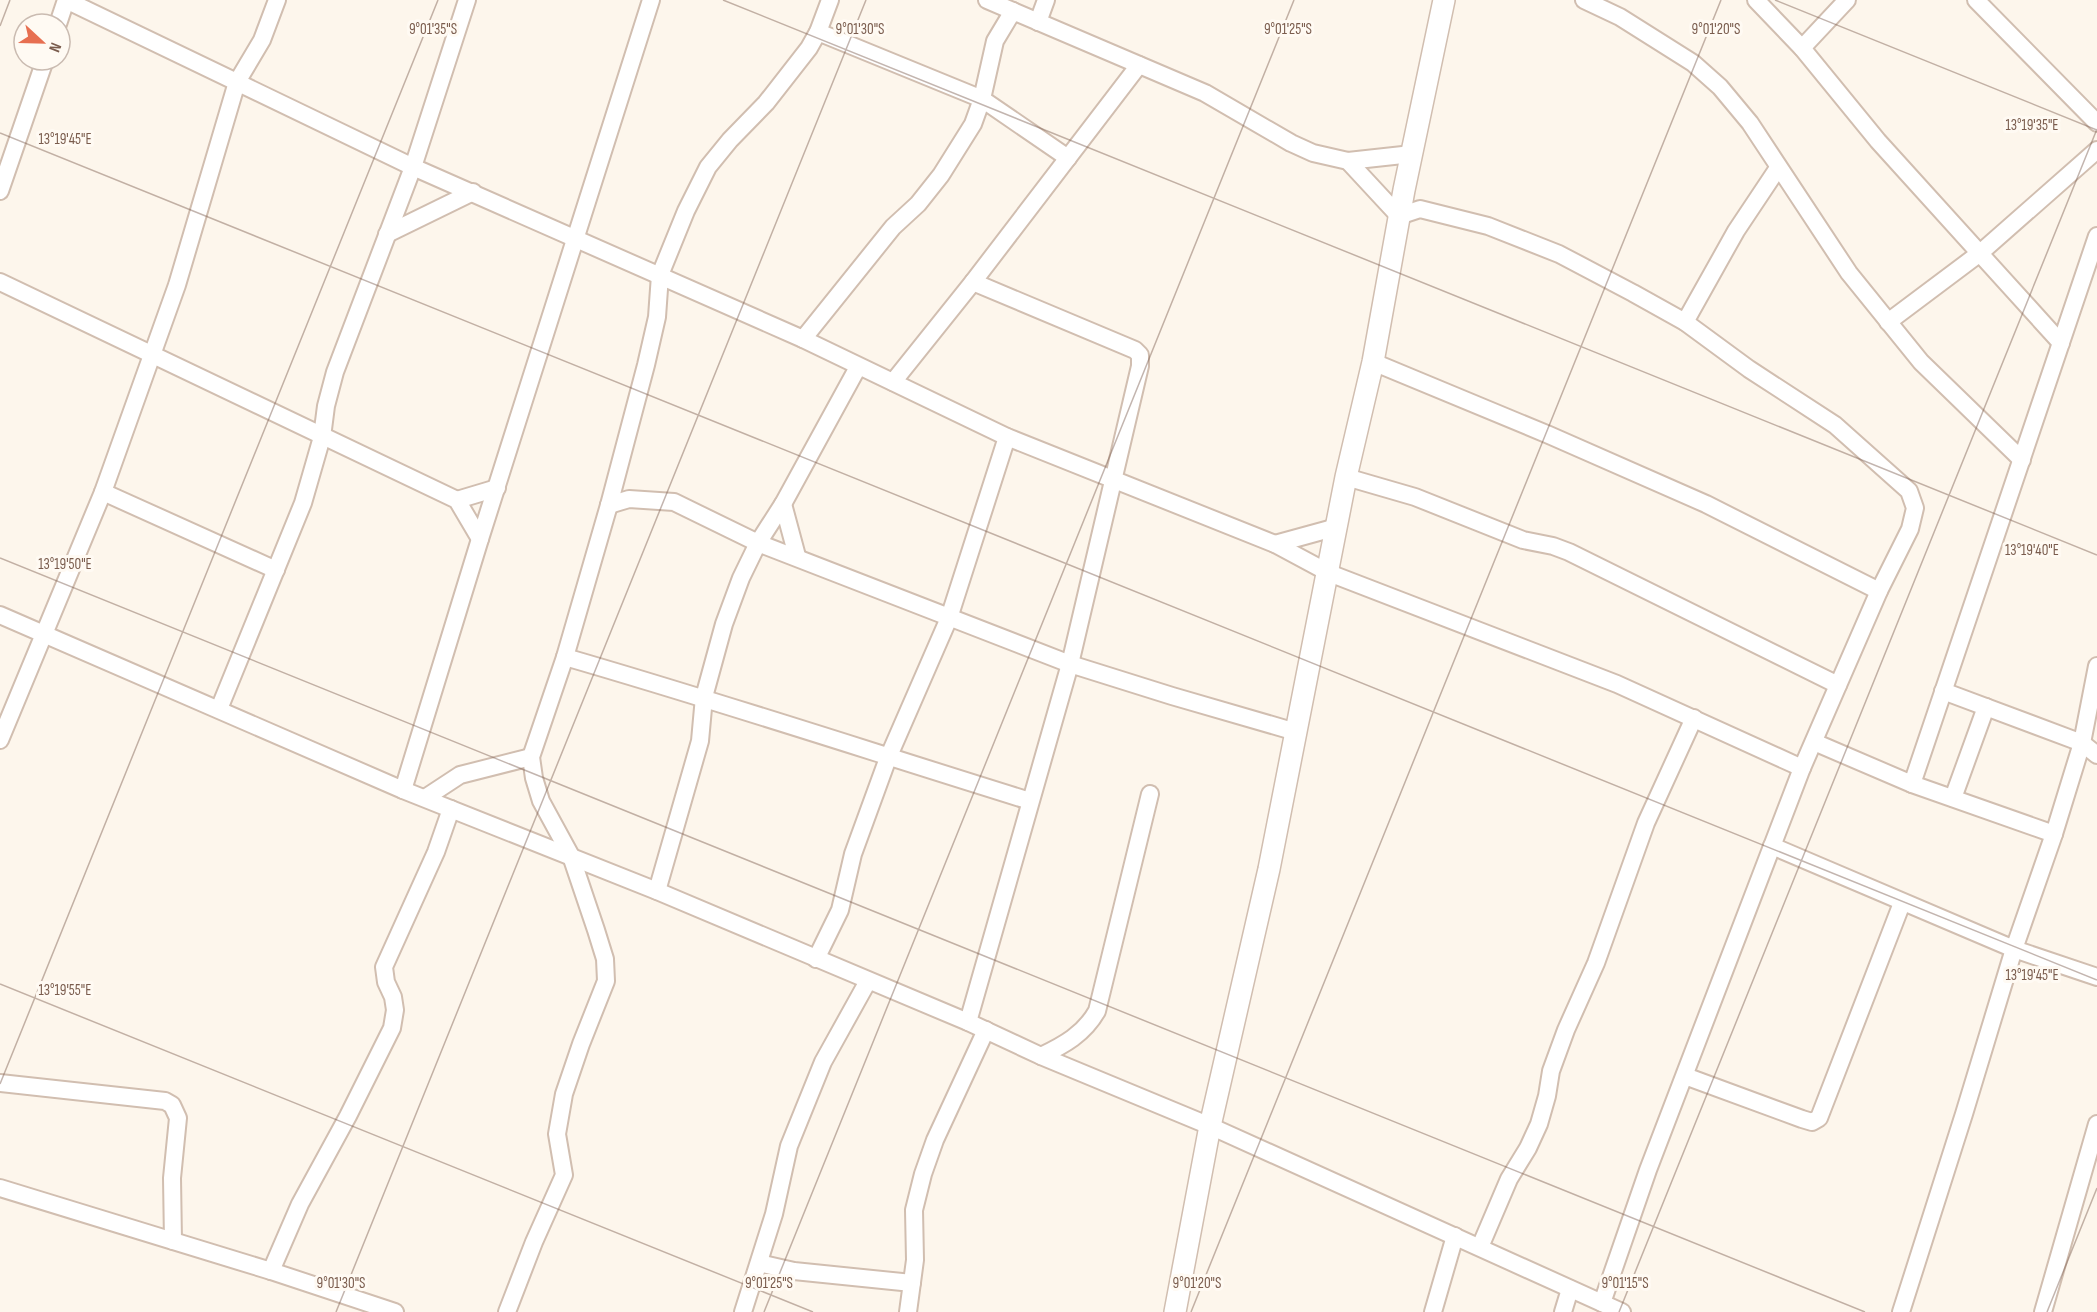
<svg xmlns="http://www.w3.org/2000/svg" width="2097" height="1312" font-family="'Sofia Sans Condensed',sans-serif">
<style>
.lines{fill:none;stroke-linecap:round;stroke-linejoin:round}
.minor-casing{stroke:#d1beb0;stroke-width:20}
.tertiary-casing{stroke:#d1beb0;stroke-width:24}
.minor{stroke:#fff;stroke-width:16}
.tertiary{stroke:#fff;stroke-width:21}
.ticks{fill:none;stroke:#7a5c4d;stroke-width:1.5;stroke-opacity:0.45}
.ticks-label{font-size:15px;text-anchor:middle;fill:#7a5c4d;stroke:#fffaf3;stroke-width:6;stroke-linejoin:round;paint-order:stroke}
</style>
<rect width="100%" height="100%" fill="#fdf6ec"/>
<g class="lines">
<g class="minor-casing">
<g id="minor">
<polyline points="66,0 413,167 803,339 1007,437 1275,544 1329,573 1617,684 1802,768"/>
<polyline points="987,0 1205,93 1291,143 1313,153 1348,161 1412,154"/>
<polyline points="1584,0 1620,17 1693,63 1720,87 1750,123 1849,273 1921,362 2022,460"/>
<polyline points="1756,0 1802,48 1878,141 2061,343"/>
<polyline points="1976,0 2097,123"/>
<polyline points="1038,22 1046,0"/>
<polyline points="58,24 66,0"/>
<polyline points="818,32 982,99 1068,158"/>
<polyline points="1802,48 1847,0"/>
<polyline points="1348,161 1399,216 1420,209 1488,226 1559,254 1633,293 1685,322 1749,369 1835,425 1909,491 1915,508 1910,529 1879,591 1802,768 1648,1170 1602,1303"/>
<polyline points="0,191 45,60"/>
<polyline points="387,234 473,192"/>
<polyline points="0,282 457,500 480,539"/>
<polyline points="1685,322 1736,231 1778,168"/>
<polyline points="1888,322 1980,253 2097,150"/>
<polyline points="803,339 893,227 918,204 941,175 973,124 982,99 995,41 1013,11"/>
<polyline points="1373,362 1549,435 1706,504 1879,591"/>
<polyline points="893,382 973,282 1139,65"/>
<polyline points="1346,477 1415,497 1523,540 1553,546 1569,552 1838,685"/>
<polyline points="103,492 276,570"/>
<polyline points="457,500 497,488"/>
<polyline points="783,504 797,556"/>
<polyline points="609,505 629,499 674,502 758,543 1070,664 1172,696 1296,732"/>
<polyline points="1275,544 1337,527"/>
<polyline points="0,615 403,790 657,891 968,1022 1041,1056 1210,1126 1622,1312"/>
<path d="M565,657c156,45 310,96 465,144"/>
<polyline points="1943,691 2082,743 2097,755"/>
<polyline points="219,709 303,503 322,437 326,406 335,372 413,167 467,0"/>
<polyline points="0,740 103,492 177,285 237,82 262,40 277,0"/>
<polyline points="1814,742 1912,784 2054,834"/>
<polyline points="1912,784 2097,236"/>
<polyline points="403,790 480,539 651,0"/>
<polyline points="425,798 460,775 531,757"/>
<polyline points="1953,798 1986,707"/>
<polyline points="1772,846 2014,949 2097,977"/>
<polyline points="657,891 700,741 704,697 724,624 741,578 758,543 783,504 858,367"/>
<polyline points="816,959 840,910 853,854 888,758 949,618 1007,437"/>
<polyline points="968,1022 1070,664 1140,366 1140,355 1135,350 973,282"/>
<path d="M1041,1056c23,-11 43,-22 56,-45l53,-217"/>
<polyline points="1685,1076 1802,1119 1812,1122 1819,1118 1902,903"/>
<polyline points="0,1083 165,1101 172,1105 178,1118 172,1178 173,1241"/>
<polyline points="0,1188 271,1271 395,1312"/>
<polyline points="1480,1247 1509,1179 1528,1148 1539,1124 1547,1096 1551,1071 1566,1030 1596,963 1646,823 1694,718"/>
<polyline points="759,1263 794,1271 912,1283"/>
<polyline points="271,1271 300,1204 348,1116 392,1028 395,1010 393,997 386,982 384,967 436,852 451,809"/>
<polyline points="507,1312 534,1242 564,1175 557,1134 564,1094 581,1044 606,981 605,959 596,930 571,856 541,801 534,778 531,757 565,657 609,505 646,365 657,317 660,275 686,211 708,167 730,140 766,103 809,48 818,32 830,0"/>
<polyline points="743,1312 774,1214 789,1146 823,1062 868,981"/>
<polyline points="908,1312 915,1260 914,1210 923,1174 935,1140 986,1030"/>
<polyline points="1433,1312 1455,1236"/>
<polyline points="1563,1312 1570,1289"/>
<polyline points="1901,1312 1964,1114 2014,949 2054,834 2082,743 2097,666"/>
<polyline points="2043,1312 2097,1124"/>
</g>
</g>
<g class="tertiary-casing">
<polyline id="tertiary" points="1175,1312 1210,1126 1269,869 1346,477 1373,362 1404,190 1444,0"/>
</g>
<use href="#minor" class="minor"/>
<use href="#tertiary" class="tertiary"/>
</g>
<path class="ticks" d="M723,0l1374,555M1775,0l322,130M0,26l10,-26M0,133l2097,847M0,558l1865,754M0,984l813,328M0,1084l438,-1084M336,1312l530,-1312M764,1312l530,-1312M1191,1312l530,-1312M1619,1312l478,-1183M2047,1312l50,-124"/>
<g class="ticks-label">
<text x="860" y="34">9°01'30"S</text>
<text x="1288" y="34">9°01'25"S</text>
<text x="1716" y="34">9°01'20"S</text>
<text x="433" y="34">9°01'35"S</text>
<text x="2032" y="130">13°19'35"E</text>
<text x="65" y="144">13°19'45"E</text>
<text x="2032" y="555">13°19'40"E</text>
<text x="65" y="569">13°19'50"E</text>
<text x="2032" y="980">13°19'45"E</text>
<text x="65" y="995">13°19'55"E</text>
<text x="341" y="1288">9°01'30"S</text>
<text x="769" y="1288">9°01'25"S</text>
<text x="1197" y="1288">9°01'20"S</text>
<text x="1625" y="1288">9°01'15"S</text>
</g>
<g transform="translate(42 42) rotate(112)"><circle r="28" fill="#fffaf3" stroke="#cabbb1" stroke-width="1.5"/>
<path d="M0-4.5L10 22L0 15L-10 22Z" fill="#e76f51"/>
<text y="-9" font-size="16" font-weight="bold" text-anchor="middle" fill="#7a5c4d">N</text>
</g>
</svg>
